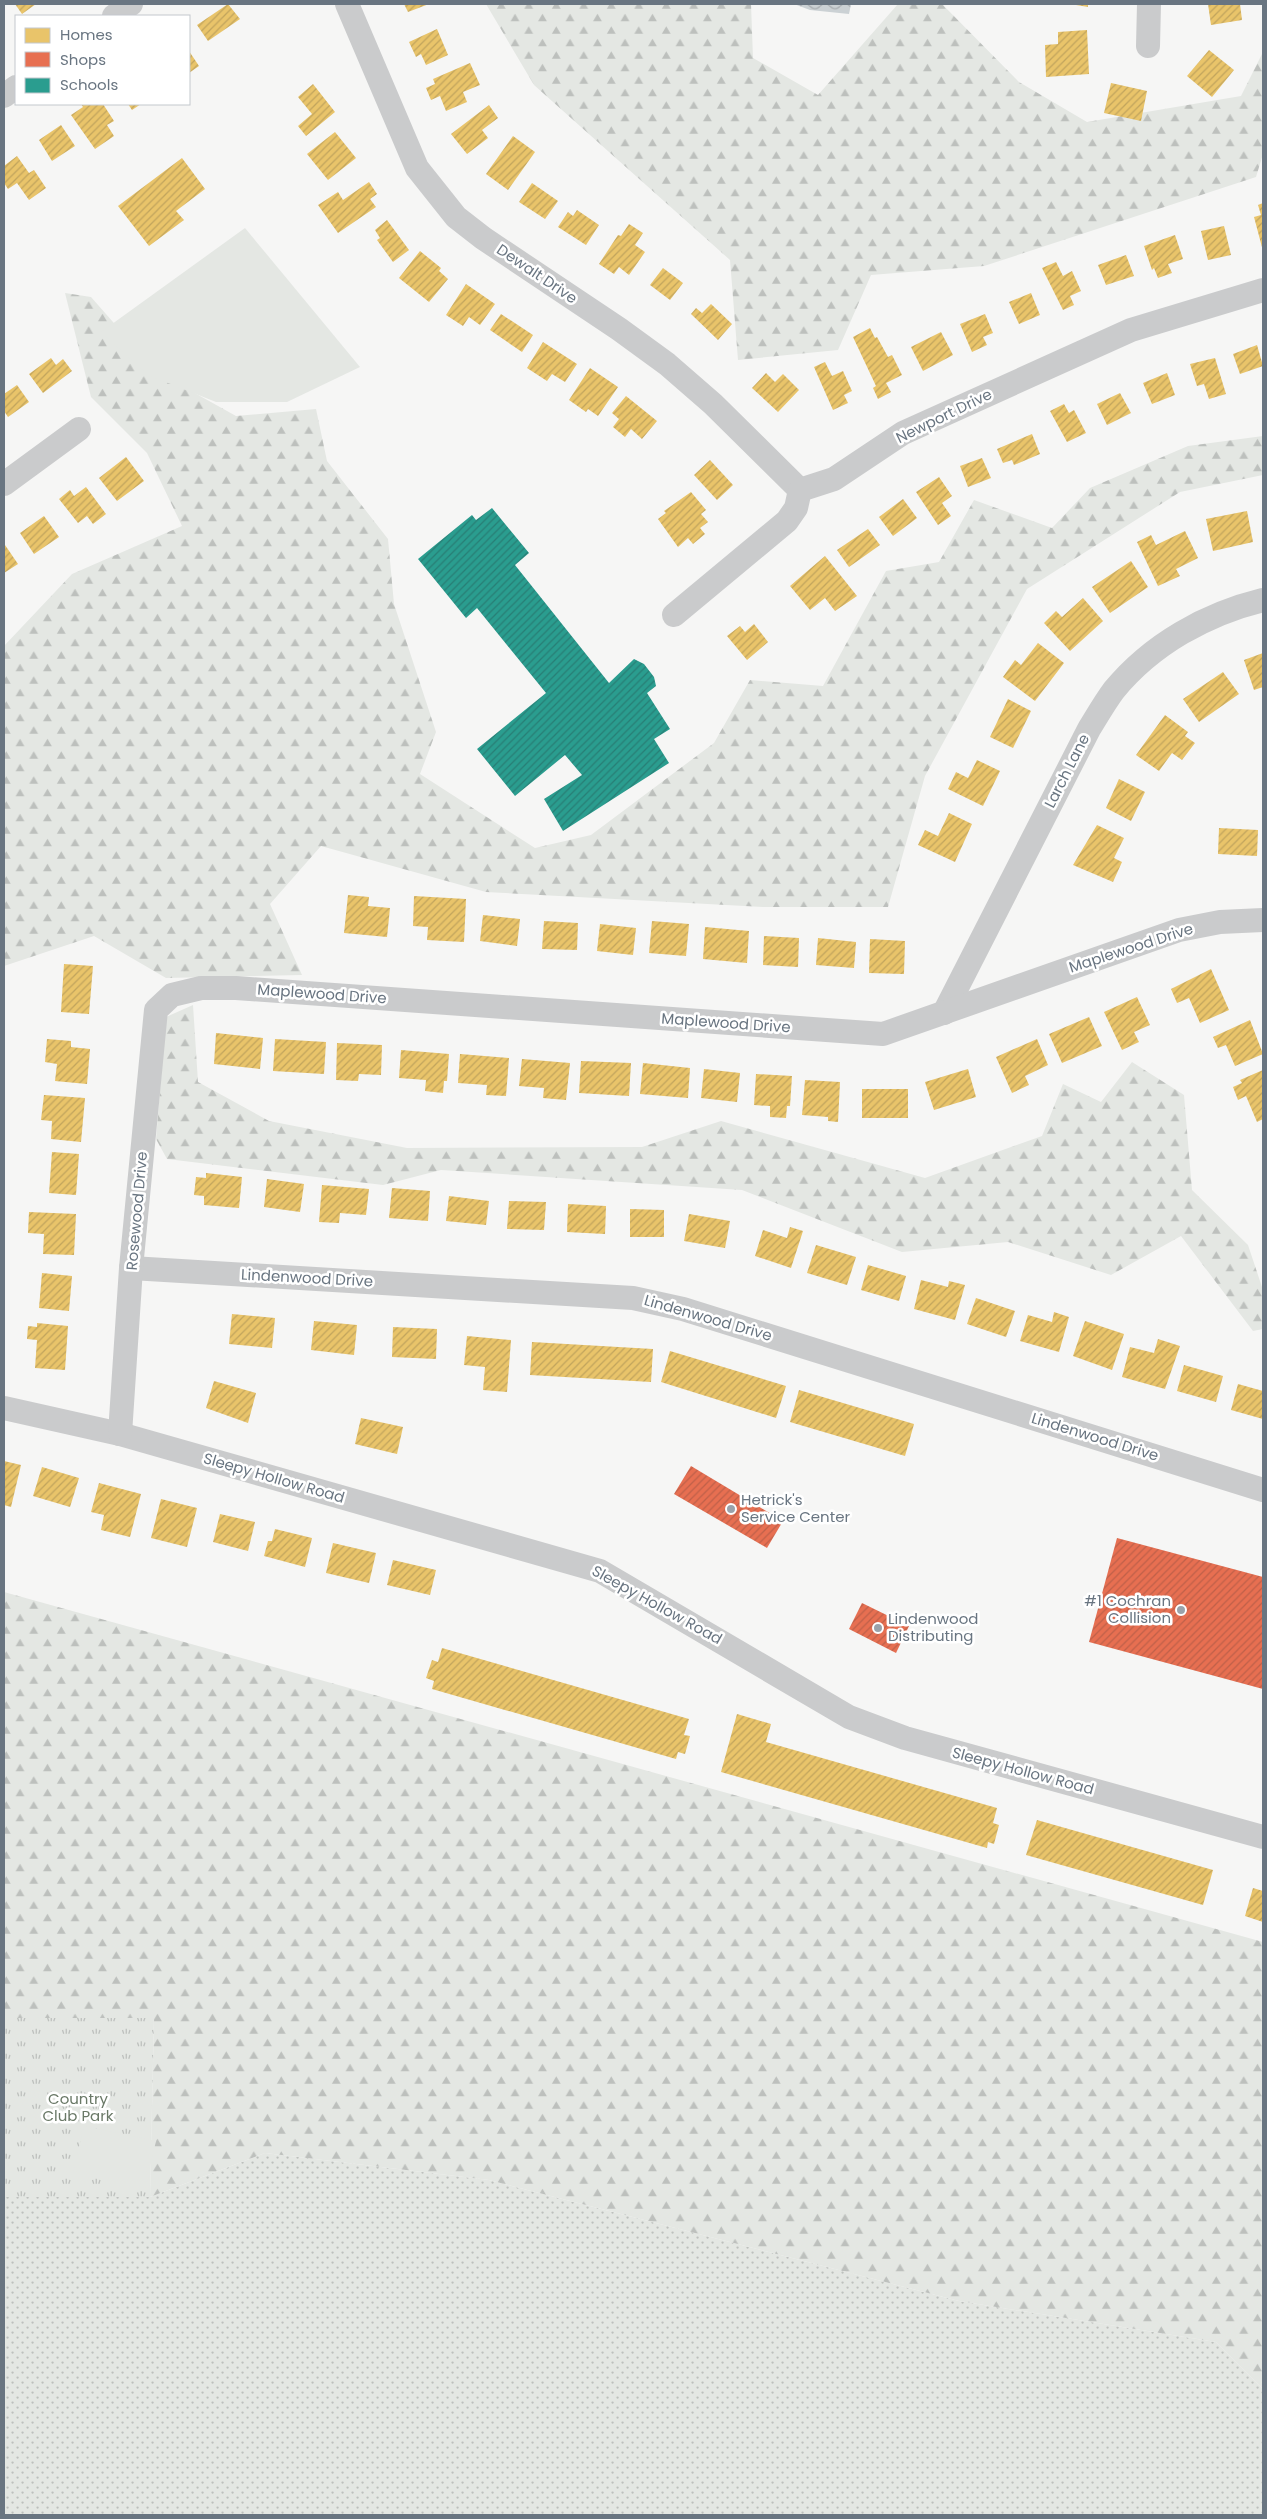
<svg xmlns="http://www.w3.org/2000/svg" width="1267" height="2519" font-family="Poppins,sans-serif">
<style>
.grass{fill:url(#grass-dots)}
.forest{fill:url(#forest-firs)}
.park{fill:url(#park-tufts)}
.pitch{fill:#e4e7e3}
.water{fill:url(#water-waves)}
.homes{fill:url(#homes-hatch)}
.shops{fill:url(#shops-hatch)}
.schools{fill:url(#schools-hatch)}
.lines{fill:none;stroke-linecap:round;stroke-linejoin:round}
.street{stroke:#cacbcc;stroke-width:24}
.poi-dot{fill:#9aa2aa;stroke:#fff;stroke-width:2}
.labels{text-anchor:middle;stroke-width:5;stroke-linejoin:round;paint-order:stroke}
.street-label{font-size:15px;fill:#697581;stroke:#fff}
.poi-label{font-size:15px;fill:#697581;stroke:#fff;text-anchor:start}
.park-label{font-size:15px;fill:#6a7967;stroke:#fff}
</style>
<defs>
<pattern id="grass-dots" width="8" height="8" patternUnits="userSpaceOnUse" patternTransform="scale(1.25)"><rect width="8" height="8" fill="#e4e7e3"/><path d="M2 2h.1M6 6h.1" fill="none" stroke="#bdc0bd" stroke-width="1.8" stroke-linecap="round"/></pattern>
<pattern id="forest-firs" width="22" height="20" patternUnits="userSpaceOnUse" patternTransform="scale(1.25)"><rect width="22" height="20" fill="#e4e7e3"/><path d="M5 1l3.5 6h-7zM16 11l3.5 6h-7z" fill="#bdc0bd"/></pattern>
<pattern id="park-tufts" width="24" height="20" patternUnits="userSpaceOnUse" patternTransform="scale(1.25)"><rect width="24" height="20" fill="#e4e7e3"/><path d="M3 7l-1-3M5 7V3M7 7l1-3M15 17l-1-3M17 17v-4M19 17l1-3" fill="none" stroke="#bdc0bd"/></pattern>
<pattern id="water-waves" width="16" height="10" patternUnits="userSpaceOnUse" patternTransform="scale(1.25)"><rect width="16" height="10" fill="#cbd1d4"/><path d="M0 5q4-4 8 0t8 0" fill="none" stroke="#a9aeb1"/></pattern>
<pattern id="homes-hatch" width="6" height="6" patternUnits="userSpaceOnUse" patternTransform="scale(1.25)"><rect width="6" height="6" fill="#e9c46a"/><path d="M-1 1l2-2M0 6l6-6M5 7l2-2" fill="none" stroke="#c1a45d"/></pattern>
<pattern id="shops-hatch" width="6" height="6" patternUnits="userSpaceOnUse" patternTransform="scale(1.25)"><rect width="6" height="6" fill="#e76f51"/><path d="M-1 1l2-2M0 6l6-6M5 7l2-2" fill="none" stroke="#bf6049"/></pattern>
<pattern id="schools-hatch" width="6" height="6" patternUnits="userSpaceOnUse" patternTransform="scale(1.25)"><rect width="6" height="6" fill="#2a9d8f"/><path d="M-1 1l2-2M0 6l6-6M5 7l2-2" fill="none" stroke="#287e75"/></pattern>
</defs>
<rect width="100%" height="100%" fill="#f6f6f5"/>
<polygon class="grass" points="265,2153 489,2180 959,2301 1216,2342 1263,2389 1263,2515 4,2515 4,2197 150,2197"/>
<g class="forest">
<polygon points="486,4 751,4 753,58 818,95 898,4 942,4 1019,82 1087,122 1241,96 1263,52 1263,154 1256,177 984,266 871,275 838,350 738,360 730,260 534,85"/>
<polygon points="65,293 91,297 157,372 236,416 316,409 327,461 388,539 394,604 436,732 420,774 535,848 591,835 714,743 750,680 823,686 886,571 939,562 974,500 1052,528 1090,488 1188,446 1263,436 1263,475 1180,492 1027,589 925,776 888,907 763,907 486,892 321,846 270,904 302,975 166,978 94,936 4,966 4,646 72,574 182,526 147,453 91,397"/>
<polygon points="193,1005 198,1082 269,1121 407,1148 642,1147 721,1121 925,1178 1042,1136 1063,1084 1101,1102 1132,1062 1184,1095 1192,1190 1248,1245 1263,1290 1263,1329 1253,1331 1181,1236 1111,1275 1008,1242 902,1252 742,1190 441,1170 383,1185 167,1159 156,1139 166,1017"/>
<polygon points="4,1592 1263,1942 1263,2389 1216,2342 959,2301 489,2180 265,2153 150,2197 154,2019 4,2018"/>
</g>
<polygon class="park" points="4,2018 154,2018 150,2197 4,2197"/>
<g class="pitch">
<polygon points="245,228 360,367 287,402 216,402 148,375 101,332"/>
<polygon points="84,2126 156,2141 145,2189 73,2173"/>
</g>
<polygon class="water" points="794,4 851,4 849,14 810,10"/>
<g class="homes">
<polygon points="15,4 36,4 22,14"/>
<polygon points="228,4 240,19 208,41 197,25"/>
<polygon points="404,4 429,4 408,12"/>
<polygon points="1070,4 1088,4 1088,7"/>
<polygon points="1208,4 1240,4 1242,20 1211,25"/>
<polygon points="437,29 448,55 426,65 421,54 416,57 409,42"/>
<polygon points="1087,30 1089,74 1046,77 1045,45 1058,44 1058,32"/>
<polygon points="1209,50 1234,70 1212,97 1187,76"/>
<polygon points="189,51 199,66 189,73"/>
<polygon points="470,63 480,85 463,92 467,102 446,111 440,96 431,100 426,88 435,84 433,79"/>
<polygon points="1111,83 1147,91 1141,121 1104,113"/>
<polygon points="313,84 335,112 306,136 298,126 312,114 298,97"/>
<polygon points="81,104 103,104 114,121 107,125 114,136 95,149 71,115 83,107"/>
<polygon points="128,104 141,104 132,110"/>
<polygon points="489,105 498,118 482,130 488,138 467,154 451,134"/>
<polygon points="61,125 75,146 52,161 39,140"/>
<polygon points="335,132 356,158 328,180 307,154"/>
<polygon points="513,136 535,152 508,190 486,174"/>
<polygon points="17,156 29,173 34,170 46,188 29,200 17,183 8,189 4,183 4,166"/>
<polygon points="182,158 205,189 176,211 184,220 149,246 118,206"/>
<polygon points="369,182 377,194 370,199 376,207 338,233 318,205 338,192 343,200"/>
<polygon points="532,183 558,201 545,219 519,202"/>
<polygon points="1263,203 1263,251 1254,217 1261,215 1258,205"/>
<polygon points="577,210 599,225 586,245 558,227 568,212 573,216"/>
<polygon points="387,220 409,250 393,262 377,240 380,238 375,230"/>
<polygon points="629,224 643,233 635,245 645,252 629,275 619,267 614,274 599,264 618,235 621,236"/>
<polygon points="1224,226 1231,255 1208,260 1201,231"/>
<polygon points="1175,235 1183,259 1168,264 1172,273 1158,278 1154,268 1152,270 1144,246"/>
<polygon points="420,251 441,268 439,271 448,279 429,302 399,278"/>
<polygon points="1126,255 1134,276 1106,285 1098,265"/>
<polygon points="1056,262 1063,276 1072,271 1081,291 1070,296 1074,305 1063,310 1042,268"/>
<polygon points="663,268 683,283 670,300 650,285"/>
<polygon points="466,284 495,304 480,325 469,317 463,326 446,315"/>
<polygon points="1031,293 1040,315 1019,324 1009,302"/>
<polygon points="711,304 732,324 718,340 691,314 696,308 702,313"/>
<polygon points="501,314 533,335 522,352 490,330"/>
<polygon points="985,314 993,333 983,337 987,345 972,352 960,324"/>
<polygon points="870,328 875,338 877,337 888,357 892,355 902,375 886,383 891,392 878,399 873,388 876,386 853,337"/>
<polygon points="941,332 953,355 923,371 911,347"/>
<polygon points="543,342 577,364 565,382 552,374 547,381 527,368"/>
<polygon points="1257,345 1263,366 1240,374 1233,354"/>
<polygon points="51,358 56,365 63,359 72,371 43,393 29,374"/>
<polygon points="1215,358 1226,394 1209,399 1204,384 1197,386 1190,364"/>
<polygon points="825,362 832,376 843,371 852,391 844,395 848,403 833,410 814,367"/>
<polygon points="590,368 618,387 598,416 588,409 586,412 569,400"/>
<polygon points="766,373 775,382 783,374 799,390 778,412 752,388"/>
<polygon points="1167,373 1175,395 1152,404 1143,383"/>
<polygon points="17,385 29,402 8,417 4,411 4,394"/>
<polygon points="1120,393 1131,413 1107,425 1097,404"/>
<polygon points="626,396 657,421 642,439 631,429 625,437 613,427 619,419 612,413"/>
<polygon points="1064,404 1069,413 1074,410 1086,433 1067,442 1050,411"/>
<polygon points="1032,434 1040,454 1014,465 1012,460 1003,463 997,449"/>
<polygon points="126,457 144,481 117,501 99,478"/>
<polygon points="982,458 991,478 968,487 960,466"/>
<polygon points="710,460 733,485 717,500 694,475"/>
<polygon points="939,477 952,496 942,503 951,516 938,525 916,492"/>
<polygon points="86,487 106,514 93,524 87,516 78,523 59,499 70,490 74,496"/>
<polygon points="691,492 706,510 701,514 708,522 700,528 705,534 693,544 688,538 678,547 658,519 666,513 664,511"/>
<polygon points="903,499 917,518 893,536 879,517"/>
<polygon points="1247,511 1253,542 1213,551 1206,519"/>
<polygon points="44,516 59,537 34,554 20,533"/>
<polygon points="868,529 880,545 849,567 837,550"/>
<polygon points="1185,531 1198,558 1176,569 1180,576 1158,586 1137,542 1151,535 1156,545"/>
<polygon points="5,545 18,564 4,573 4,546"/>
<polygon points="825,556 857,596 835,611 825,598 810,610 790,586"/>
<polygon points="1131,561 1148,587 1110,613 1092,587"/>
<polygon points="1083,598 1103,621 1070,651 1044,623 1056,611 1062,617"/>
<polygon points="754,624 768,642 747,660 727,636 740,626 745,632"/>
<polygon points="1038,643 1064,663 1035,701 1003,677 1015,660 1021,665"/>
<polygon points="1263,653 1263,687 1254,690 1244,660"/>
<polygon points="1223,672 1239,694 1199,722 1183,699"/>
<polygon points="1008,699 1031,711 1013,748 990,737"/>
<polygon points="1165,715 1188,732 1185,736 1195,743 1182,760 1172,753 1159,771 1136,755"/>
<polygon points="977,760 1000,771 983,806 948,789 956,772 968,778"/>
<polygon points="1119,779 1145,792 1131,821 1106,808"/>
<polygon points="949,813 972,824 955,862 918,845 925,830 938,836"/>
<polygon points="1097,825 1124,838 1114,858 1122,862 1113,882 1073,865"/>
<polygon points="1219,828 1258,830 1257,856 1218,854"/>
<polygon points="348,895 369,897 368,906 390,908 387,937 344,933"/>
<polygon points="414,896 466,899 464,942 427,940 428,927 413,926"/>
<polygon points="483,915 520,919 517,946 480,941"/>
<polygon points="544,921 578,923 577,950 542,949"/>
<polygon points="652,921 689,924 686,956 649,953"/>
<polygon points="600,924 636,928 633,955 597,951"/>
<polygon points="705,927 749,931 747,963 703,959"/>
<polygon points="764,936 799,938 798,967 763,965"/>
<polygon points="818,938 856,942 854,968 816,965"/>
<polygon points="870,939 905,941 904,974 869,973"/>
<polygon points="64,964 93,966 89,1014 61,1012"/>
<polygon points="1211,969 1229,1010 1200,1023 1189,998 1177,1003 1171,989"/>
<polygon points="1137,997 1150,1025 1134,1032 1139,1042 1122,1050 1104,1012"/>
<polygon points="1089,1017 1102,1046 1062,1063 1049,1034"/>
<polygon points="1250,1020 1263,1054 1235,1066 1226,1045 1218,1048 1213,1037"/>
<polygon points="216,1033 263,1038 260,1069 214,1064"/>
<polygon points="47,1039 71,1041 71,1047 90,1049 87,1084 55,1081 57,1064 45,1062"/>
<polygon points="275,1039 326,1042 324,1074 273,1071"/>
<polygon points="1037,1039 1048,1065 1025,1076 1029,1085 1012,1093 996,1057"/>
<polygon points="337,1043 382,1045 381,1075 359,1074 358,1081 336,1080"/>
<polygon points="401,1050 449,1054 447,1081 444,1081 443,1093 425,1091 426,1080 399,1078"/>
<polygon points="460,1054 509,1058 506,1096 486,1095 487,1085 458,1083"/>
<polygon points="522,1059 570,1063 566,1100 543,1098 544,1088 519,1086"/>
<polygon points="581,1061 631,1063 629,1096 579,1093"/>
<polygon points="643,1063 690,1068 688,1098 640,1094"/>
<polygon points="704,1069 740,1073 737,1102 701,1098"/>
<polygon points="968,1069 976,1097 934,1110 925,1082"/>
<polygon points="1263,1070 1263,1119 1257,1122 1246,1096 1238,1100 1233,1087 1242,1083 1240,1080"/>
<polygon points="756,1074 792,1076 790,1106 787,1106 786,1118 770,1117 770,1106 754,1105"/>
<polygon points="805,1080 840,1082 838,1122 828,1121 828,1117 802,1115"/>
<rect x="862" y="1089" width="46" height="29"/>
<polygon points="44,1095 85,1098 81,1142 51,1139 52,1121 41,1120"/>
<polygon points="52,1152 79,1154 76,1195 49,1193"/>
<polygon points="206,1173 242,1177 239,1208 204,1205 204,1196 194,1195 196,1177 206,1178"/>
<polygon points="267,1179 304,1184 300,1212 264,1207"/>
<polygon points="322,1185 369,1189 366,1215 340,1213 339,1223 319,1222"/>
<polygon points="392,1188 430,1191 428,1221 389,1218"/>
<polygon points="449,1196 489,1201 486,1225 446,1221"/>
<polygon points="509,1201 546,1202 544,1230 507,1229"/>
<polygon points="568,1204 606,1206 605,1234 567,1232"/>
<polygon points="630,1209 664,1210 664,1237 630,1237"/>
<polygon points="29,1212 76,1214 74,1255 43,1254 44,1234 28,1233"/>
<polygon points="689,1214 730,1221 725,1248 684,1241"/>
<polygon points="790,1227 803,1231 791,1268 755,1256 763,1230 787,1238"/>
<polygon points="816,1245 856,1257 847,1285 807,1273"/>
<polygon points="868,1265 906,1276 899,1301 861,1290"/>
<polygon points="42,1273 72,1276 69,1311 39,1308"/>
<polygon points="921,1280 948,1287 949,1281 965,1285 955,1320 914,1309"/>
<polygon points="976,1298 1015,1311 1006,1337 967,1324"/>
<polygon points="1054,1312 1069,1317 1059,1352 1020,1341 1028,1315 1052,1322"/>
<polygon points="232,1314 275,1318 272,1348 229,1344"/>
<polygon points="314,1321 357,1325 354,1355 311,1350"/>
<polygon points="1085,1321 1124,1334 1112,1370 1073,1356"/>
<polygon points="37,1323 68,1326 65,1370 35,1368 37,1340 27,1339 28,1326 37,1327"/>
<polygon points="393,1327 437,1329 436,1359 392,1357"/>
<polygon points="467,1336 511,1340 507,1392 483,1390 485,1367 464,1365"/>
<polygon points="1158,1339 1180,1346 1165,1389 1122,1377 1130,1347 1154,1353"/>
<polygon points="532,1342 653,1349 651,1382 530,1375"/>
<polygon points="670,1351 786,1386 776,1418 661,1382"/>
<polygon points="1184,1365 1223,1376 1216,1402 1177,1391"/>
<polygon points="214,1381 256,1393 248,1423 206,1408"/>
<polygon points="1238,1384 1263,1391 1263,1419 1231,1410"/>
<polygon points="799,1390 914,1424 905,1456 790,1422"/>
<polygon points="361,1418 403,1427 397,1454 355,1444"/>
<polygon points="4,1461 21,1465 11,1507 4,1505"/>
<polygon points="42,1467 79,1478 70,1507 33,1496"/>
<polygon points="99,1483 141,1494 130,1537 101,1530 104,1515 91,1512"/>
<polygon points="161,1499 197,1508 187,1547 151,1538"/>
<polygon points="220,1514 255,1522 248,1551 213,1542"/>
<polygon points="275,1529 312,1538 305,1567 264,1556 268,1541 272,1541"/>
<polygon points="333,1543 376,1553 369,1583 326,1573"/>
<polygon points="393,1560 436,1570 430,1595 387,1585"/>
<polygon points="442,1648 689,1719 684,1735 690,1736 685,1754 678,1752 676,1759 432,1689 434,1681 426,1678 432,1660 438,1662"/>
<polygon points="737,1714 771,1724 766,1742 997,1808 993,1823 999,1825 994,1844 988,1842 987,1848 721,1772"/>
<polygon points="1037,1820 1213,1870 1203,1905 1026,1855"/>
<polygon points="1253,1888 1263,1891 1263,1922 1245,1916"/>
</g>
<g class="shops">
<polygon points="691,1466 783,1521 767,1548 674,1494"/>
<polygon points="1117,1538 1263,1577 1263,1689 1089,1642"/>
<polygon points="862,1603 909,1626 896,1653 849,1629"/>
</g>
<polygon class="schools" points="492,508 529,553 515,565 609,683 634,659 644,664 654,677 656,686 647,693 670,729 654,739 669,763 563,831 544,799 582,775 565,755 515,796 477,749 546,693 477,608 466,618 418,559 472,515 476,520"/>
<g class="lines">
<g class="street">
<polyline points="347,4 417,168 456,217 483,238 619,329 667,364 713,404 800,490"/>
<polyline points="114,16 131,4"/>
<polyline points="1148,46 1149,4"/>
<polyline points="4,96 16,87"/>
<polyline points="4,484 79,429"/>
<polyline points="674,615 787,521 796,508 800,490 834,479 903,433 1131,330 1263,290"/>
<path d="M944,1013l145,-284c8,-13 16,-27 25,-39 38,-46 92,-76 149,-90"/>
<polyline points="131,1268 633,1298 683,1309 1263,1490"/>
<polyline points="4,1408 120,1434 600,1571 849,1717 905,1738 1263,1837"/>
<polyline points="120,1434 131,1268 156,1010 172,995 201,988 236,988 883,1034 1179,930 1220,922 1263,920"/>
</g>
</g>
<g class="poi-dot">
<circle cx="731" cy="1509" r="5"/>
<circle cx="1181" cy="1610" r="5"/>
<circle cx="878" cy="1628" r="5"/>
</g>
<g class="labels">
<g class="street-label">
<text transform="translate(537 274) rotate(34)" y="5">Dewalt Drive</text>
<text transform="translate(944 416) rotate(-26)" y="5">Newport Drive</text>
<text transform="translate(1067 771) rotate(-63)" y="5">Larch Lane</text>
<text transform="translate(1131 948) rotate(-18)" y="5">Maplewood Drive</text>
<text transform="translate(322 994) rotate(4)" y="5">Maplewood Drive</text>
<text transform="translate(726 1023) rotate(4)" y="5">Maplewood Drive</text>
<text transform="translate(137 1211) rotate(-85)" y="5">Rosewood Drive</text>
<text transform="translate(307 1278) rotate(3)" y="5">Lindenwood Drive</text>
<text transform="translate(708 1318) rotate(16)" y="5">Lindenwood Drive</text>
<text transform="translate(1095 1437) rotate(17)" y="5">Lindenwood Drive</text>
<text transform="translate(274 1478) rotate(16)" y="5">Sleepy Hollow Road</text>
<text transform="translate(657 1605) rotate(29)" y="5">Sleepy Hollow Road</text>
<text transform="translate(1023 1771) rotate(15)" y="5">Sleepy Hollow Road</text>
</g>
<g class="poi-label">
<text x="741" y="1505">Hetrick's<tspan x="741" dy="17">Service Center</tspan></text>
<text x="1171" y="1606" text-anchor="end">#1 Cochran<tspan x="1171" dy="17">Collision</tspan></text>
<text x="888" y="1624">Lindenwood<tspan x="888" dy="17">Distributing</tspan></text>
</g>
<g class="park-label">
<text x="78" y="2104">Country<tspan x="78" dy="17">Club Park</tspan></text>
</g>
</g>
<rect width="1267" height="2519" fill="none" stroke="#697581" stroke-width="10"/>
<rect x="15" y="15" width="175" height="90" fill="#ffffff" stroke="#c3c8cd"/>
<rect x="25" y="28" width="25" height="15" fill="#e9c46a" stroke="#c3c8cd"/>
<text x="60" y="40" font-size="15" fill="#697581">Homes</text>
<rect x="25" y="52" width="25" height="15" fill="#e76f51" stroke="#c3c8cd"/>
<text x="60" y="65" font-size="15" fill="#697581">Shops</text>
<rect x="25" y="78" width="25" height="15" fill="#2a9d8f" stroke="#c3c8cd"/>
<text x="60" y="90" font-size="15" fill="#697581">Schools</text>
</svg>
